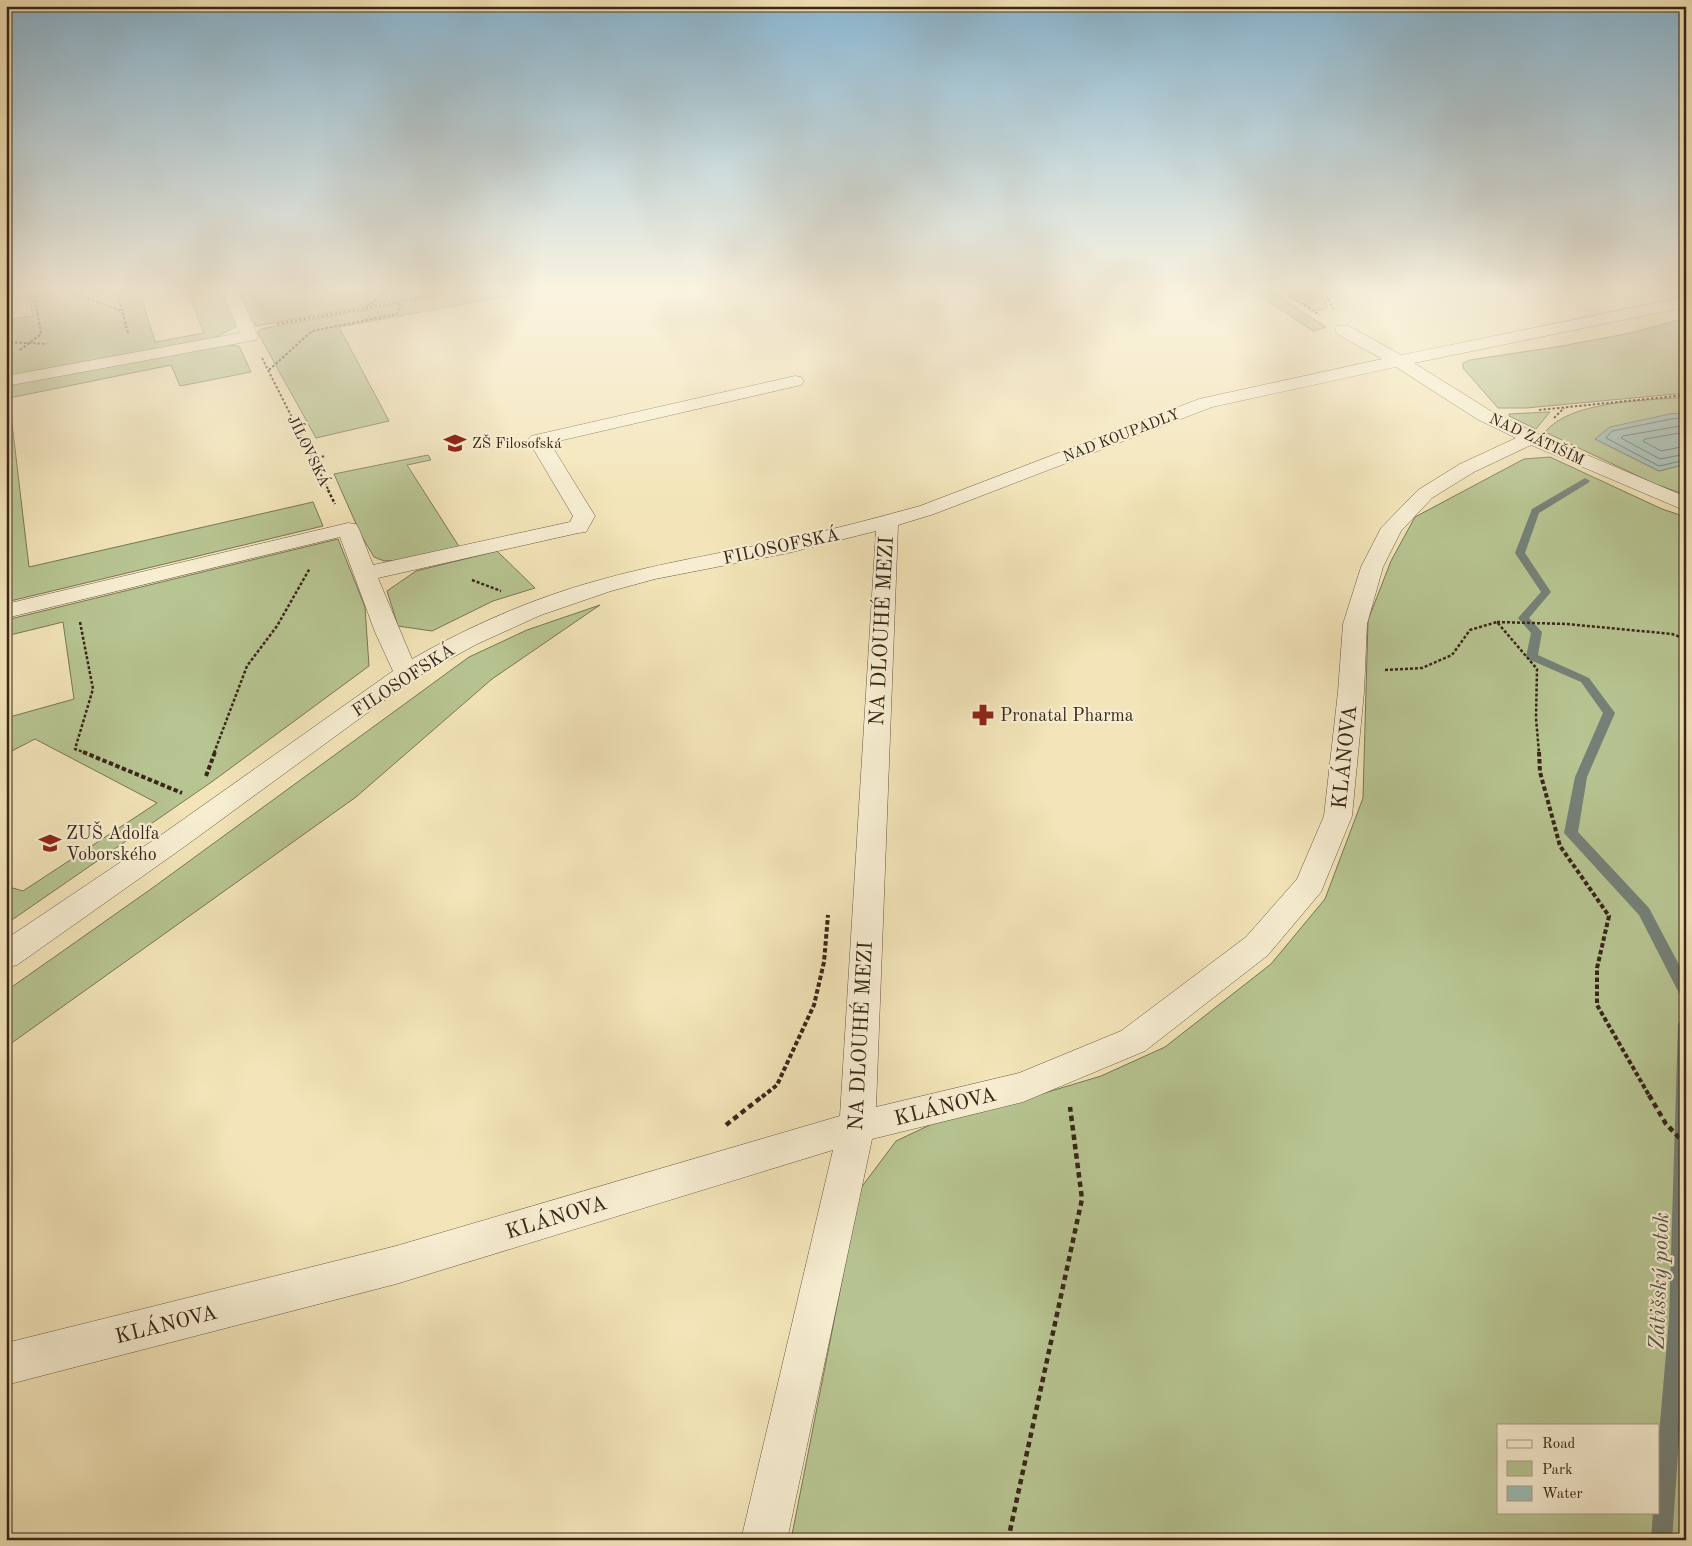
<svg xmlns="http://www.w3.org/2000/svg" width="1692" height="1546" font-family="'Old Standard TT',serif">
<style>
.green{fill:#b7c592;stroke:#787656;fill-rule:evenodd}
.water{fill:#9dbdb7;stroke:#758178}
.lines{fill:none;stroke-linecap:round;stroke-linejoin:round}
.shore{stroke:#6b7268;stroke-width:1}
.stream{fill:#758178;fill-rule:evenodd}
.minor-casing{stroke:#685642;stroke-width:1}
.path-far3{stroke:#39261a;stroke-width:2;stroke-dasharray:2.5 2;stroke-linecap:butt}
.path-far2{stroke:#39261a;stroke-width:2.5;stroke-dasharray:3 2;stroke-linecap:butt}
.path-far1{stroke:#39261a;stroke-width:4;stroke-dasharray:4.5 2.5;stroke-linecap:butt}
.path{stroke:#39261a;stroke-width:4.5;stroke-dasharray:5.5 4;stroke-linecap:butt}
.minor{fill:#f7eed2;fill-rule:evenodd}
.labels{text-anchor:middle;stroke-width:4.5;stroke-linejoin:round;paint-order:stroke}
.far-street-label{font-size:15px;fill:#39261a;stroke:#f7eed2}
.far-poi-label{font-size:15px;fill:#39261a;stroke:#f7eed2;text-anchor:start}
.street-label{font-size:18px;fill:#39261a;stroke:#f7eed2}
.poi-label{font-size:18px;fill:#39261a;stroke:#f7eed2;text-anchor:start}
.near-street-label{font-size:21px;fill:#39261a;stroke:#f7eed2}
.near-water-label{font-size:22px;font-style:italic;fill:#575349;stroke:#f7eed2}
</style>
<rect width="100%" height="100%" fill="#f3e5b9"/>
<filter id="stains"><feTurbulence type="fractalNoise" baseFrequency=".004" numOctaves="4"/><feColorMatrix values="0 0 0 0 .2 0 0 0 0 .09 0 0 0 0 .02 0 0 0 .5 -.17"/></filter>
<radialGradient id="worn" r=".72"><stop offset=".6" stop-color="#630" stop-opacity="0"/><stop offset="1" stop-color="#630" stop-opacity=".3"/></radialGradient>
<g class="green">
<polygon points="28,291 139,291 155,342 204,333 188,291 224,291 239,325 214,338 6,377 6,320 33,316"/>
<polygon points="239,291 448,291 256,326"/>
<polygon points="467,291 535,291 339,327 389,421 316,438 258,333 259,330 266,328"/>
<polygon points="1253,291 1270,291 1326,327 1313,331"/>
<polygon points="1285,291 1320,291 1328,308 1315,311"/>
<polygon points="1686,318 1686,393 1526,408 1498,408 1463,368 1463,363 1470,360 1562,346 1631,333"/>
<polygon points="220,344 239,346 251,372 180,386 171,365 9,398 29,567 313,502 323,526 6,602 6,384"/>
<path d="M1686,397v16l-16,1 -75,25 64,32 27,-7v31l-31,-11 -110,-52c26,-32 101,-31 141,-35z"/>
<polygon points="1550,412 1536,429 1509,416 1509,414"/>
<polygon points="428,455 431,460 407,465 460,548 405,560 384,561 374,557 361,535 334,474"/>
<path d="M1550,457l112,52 24,8v1023h-895l69,-351 36,-48 36,-17 49,-12 120,-36 64,-29 106,-83 54,-65 38,-101 5,-178 23,-59 24,-44 109,-58zM1498,1425h160v87h-160z"/>
<polygon points="338,539 365,607 369,666 213,781 6,924 6,886 23,891 157,803 35,739 6,754 6,718 74,699 63,622 6,636 6,620"/>
<polygon points="497,551 535,588 493,601 432,631 398,626 387,591 416,571"/>
<polygon points="600,605 492,679 356,797 6,1047 6,991 151,889 469,657 527,630"/>
</g>
<polygon class="water" points="1686,413 1686,464 1659,471 1595,439 1610,427 1670,414"/>
<g class="lines">
<g class="shore">
<polyline points="1686,418 1671,419 1612,431 1606,438 1659,466 1686,460"/>
<polyline points="1686,425 1623,436 1621,438 1660,459 1686,454"/>
<polyline points="1686,432 1645,439 1643,441 1661,451 1686,446"/>
</g>
<g class="stream">
<polygon points="1585,478 1590,481 1588,483 1539,513 1525,553 1551,592 1529,618 1542,632 1538,655 1589,678 1615,713 1587,777 1578,832 1649,908 1686,978 1686,999 1681,997 1639,915 1564,833 1575,777 1603,713 1581,682 1528,659 1526,657 1531,633 1518,618 1541,592 1515,553 1532,509"/>
<polygon points="1686,1018 1686,1340 1672,1540 1651,1540 1653,1512 1658,1512 1658,1446 1669,1319 1678,1024 1681,1020"/>
</g>
<g class="minor-casing">
<g id="minor">
<polygon points="222,291 238,291 258,336 256,340 6,386 6,376 240,333"/>
<path d="M1686,297v10l-272,56 77,48 47,23 148,63v14l-155,-66 -57,27 -42,26 -31,33 -18,36 -16,57 -3,68 -12,124 -31,76 -53,63 -123,96 -122,51 -151,37 -85,401h-46l92,-390 -437,134 -390,101v-42l390,-97 444,-130 36,-585 -88,22 -133,26 -44,12 -70,24 -64,29 -62,34 -231,169 -167,118 -11,3v-29l158,-106 229,-162 -18,-39 -35,-95 -334,81v-14l342,-81 8,1 3,5 14,36 197,-43 3,-6 -45,-76 3,-4 264,-60 6,1 3,4 -3,4 -251,58 45,73 -9,16 -8,1 -200,45 34,81c58,-33 119,-60 184,-78 63,-18 128,-28 192,-42 44,-9 88,-21 132,-33l279,-107 183,-40 -45,-25 -2,-4 2,-4h12l52,29zM1396,367l81,52 39,19 -56,26 -42,26 -37,38 -20,39 -18,57 -5,68 -14,124 -27,63 -51,58 -125,94 -102,42 -143,34 22,-582 36,-11 278,-107z"/>
</g>
</g>
<g class="path-far3">
<polyline points="67,291 122,311"/>
<polyline points="117,291 128,333"/>
<polyline points="1281,291 1320,315"/>
<polyline points="1325,291 1333,309"/>
<polyline points="367,306 390,291"/>
<polyline points="277,324 460,291"/>
<polyline points="6,342 47,344"/>
<polyline points="20,350 41,334 34,291"/>
<polyline points="262,358 329,491"/>
<polyline points="269,370 312,331 397,314 401,301"/>
<polyline points="1539,410 1686,395"/>
<polyline points="1554,418 1564,408"/>
<polyline points="313,459 325,456"/>
</g>
<g class="path-far2">
<polyline points="328,490 335,504"/>
<polyline points="472,580 501,591"/>
<polyline points="80,622 93,689 75,749 86,753"/>
<polyline points="1497,622 1567,624 1672,634 1686,639"/>
<polyline points="1385,670 1422,668 1452,655 1470,630 1497,622 1537,669 1536,718 1539,753"/>
<polyline points="214,753 247,666 277,626 310,568"/>
</g>
<g class="path-far1">
<polyline points="83,752 182,793"/>
<polyline points="1539,752 1540,772 1560,846 1609,916 1597,968 1597,1005 1650,1097"/>
<polyline points="206,776 215,752"/>
<polyline points="762,1097 777,1085 814,1005 824,962 828,915"/>
</g>
<g class="path">
<polyline points="1649,1095 1666,1124 1686,1145"/>
<polyline points="726,1125 764,1095"/>
<polyline points="1008,1540 1082,1199 1070,1107"/>
</g>
<use href="#minor" class="minor"/>
</g>
<linearGradient id="sky" x2="0" y2="1"><stop stop-color="#8ab8d4"/><stop offset="0.57" stop-color="#faf3e0"/><stop offset="1" stop-color="#faf3e0" stop-opacity="0"/></linearGradient>
<rect width="1692" height="507" fill="url(#sky)"/>
<defs>
<g id="school-bare" transform="scale(1.725)"><path d="M0-5L7-2L0 1L-7-2ZM-4 1L0 2.5L4 1V4Q0 6-4 4Z" fill="#8f2418" stroke="#f7eed2" stroke-width="2.5" paint-order="stroke"/></g>
<g id="pharmacy-bare" transform="scale(1.725)"><path d="M-2-6h4v4h4v4h-4v4h-4v-4h-4v-4h4Z" fill="#8f2418" stroke="#f7eed2" stroke-width="2.5" paint-order="stroke"/></g>
</defs>
<g fill-rule="evenodd">
<use href="#school-bare" x="455" y="443"/>
<use href="#pharmacy-bare" x="983" y="715"/>
<use href="#school-bare" x="50" y="843"/>
</g>
<g class="labels">
<g class="far-street-label">
<text transform="translate(1121 435) rotate(-21)" y="5">NAD KOUPADLY</text>
<text transform="translate(1537 439) rotate(25)" y="5">NAD ZÁTIŠÍM</text>
<text transform="translate(309 451) rotate(64)" y="5">JÍLOVSKÁ</text>
</g>
<g class="far-poi-label">
<text x="472" y="448">ZŠ Filosofská</text>
</g>
<g class="street-label">
<text transform="translate(781 546) rotate(-12)" y="6">FILOSOFSKÁ</text>
<text transform="translate(403 680) rotate(-33)" y="6">FILOSOFSKÁ</text>
</g>
<g class="poi-label">
<text x="1000" y="721">Pronatal Pharma</text>
<text x="66" y="839">ZUŠ Adolfa<tspan x="66" dy="21">Voborského</tspan></text>
</g>
<g class="near-street-label">
<text transform="translate(881 631) rotate(-87)" y="7">NA DLOUHÉ MEZI</text>
<text transform="translate(1344 757) rotate(-84)" y="7">KLÁNOVA</text>
<text transform="translate(860 1036) rotate(-87)" y="7">NA DLOUHÉ MEZI</text>
<text transform="translate(945 1106) rotate(-14)" y="7">KLÁNOVA</text>
<text transform="translate(556 1217) rotate(-17)" y="7">KLÁNOVA</text>
<text transform="translate(166 1324) rotate(-14)" y="7">KLÁNOVA</text>
</g>
<g class="near-water-label">
<text transform="translate(1658 1281) rotate(-88)" y="8">Zátišský potok</text>
</g>
</g>
<rect width="1692" height="1546" fill="none" stroke="#f3e5b9" stroke-width="25"/>
<rect x="8" y="8" width="1677" height="1531" fill="none" stroke="#39261a" stroke-width="2.5"/>
<rect x="12" y="12" width="1667" height="1521" fill="none" stroke="#39261a"/>
<rect x="1497" y="1424" width="162" height="90" fill="#f7eed2" stroke="#ab9e88"/>
<rect x="1507" y="1440" width="25" height="8" fill="#f7eed2" stroke="#ab9e88"/>
<text x="1542" y="1448" font-size="15" fill="#39261a">Road</text>
<rect x="1507" y="1461" width="25" height="15" fill="#b7c592" stroke="#ab9e88"/>
<text x="1542" y="1474" font-size="15" fill="#39261a">Park</text>
<rect x="1507" y="1486" width="25" height="15" fill="#9dbdb7" stroke="#ab9e88"/>
<text x="1542" y="1498" font-size="15" fill="#39261a">Water</text>
<rect width="100%" height="100%" filter="url(#stains)"/>
<rect width="100%" height="100%" fill="url(#worn)"/>
</svg>
